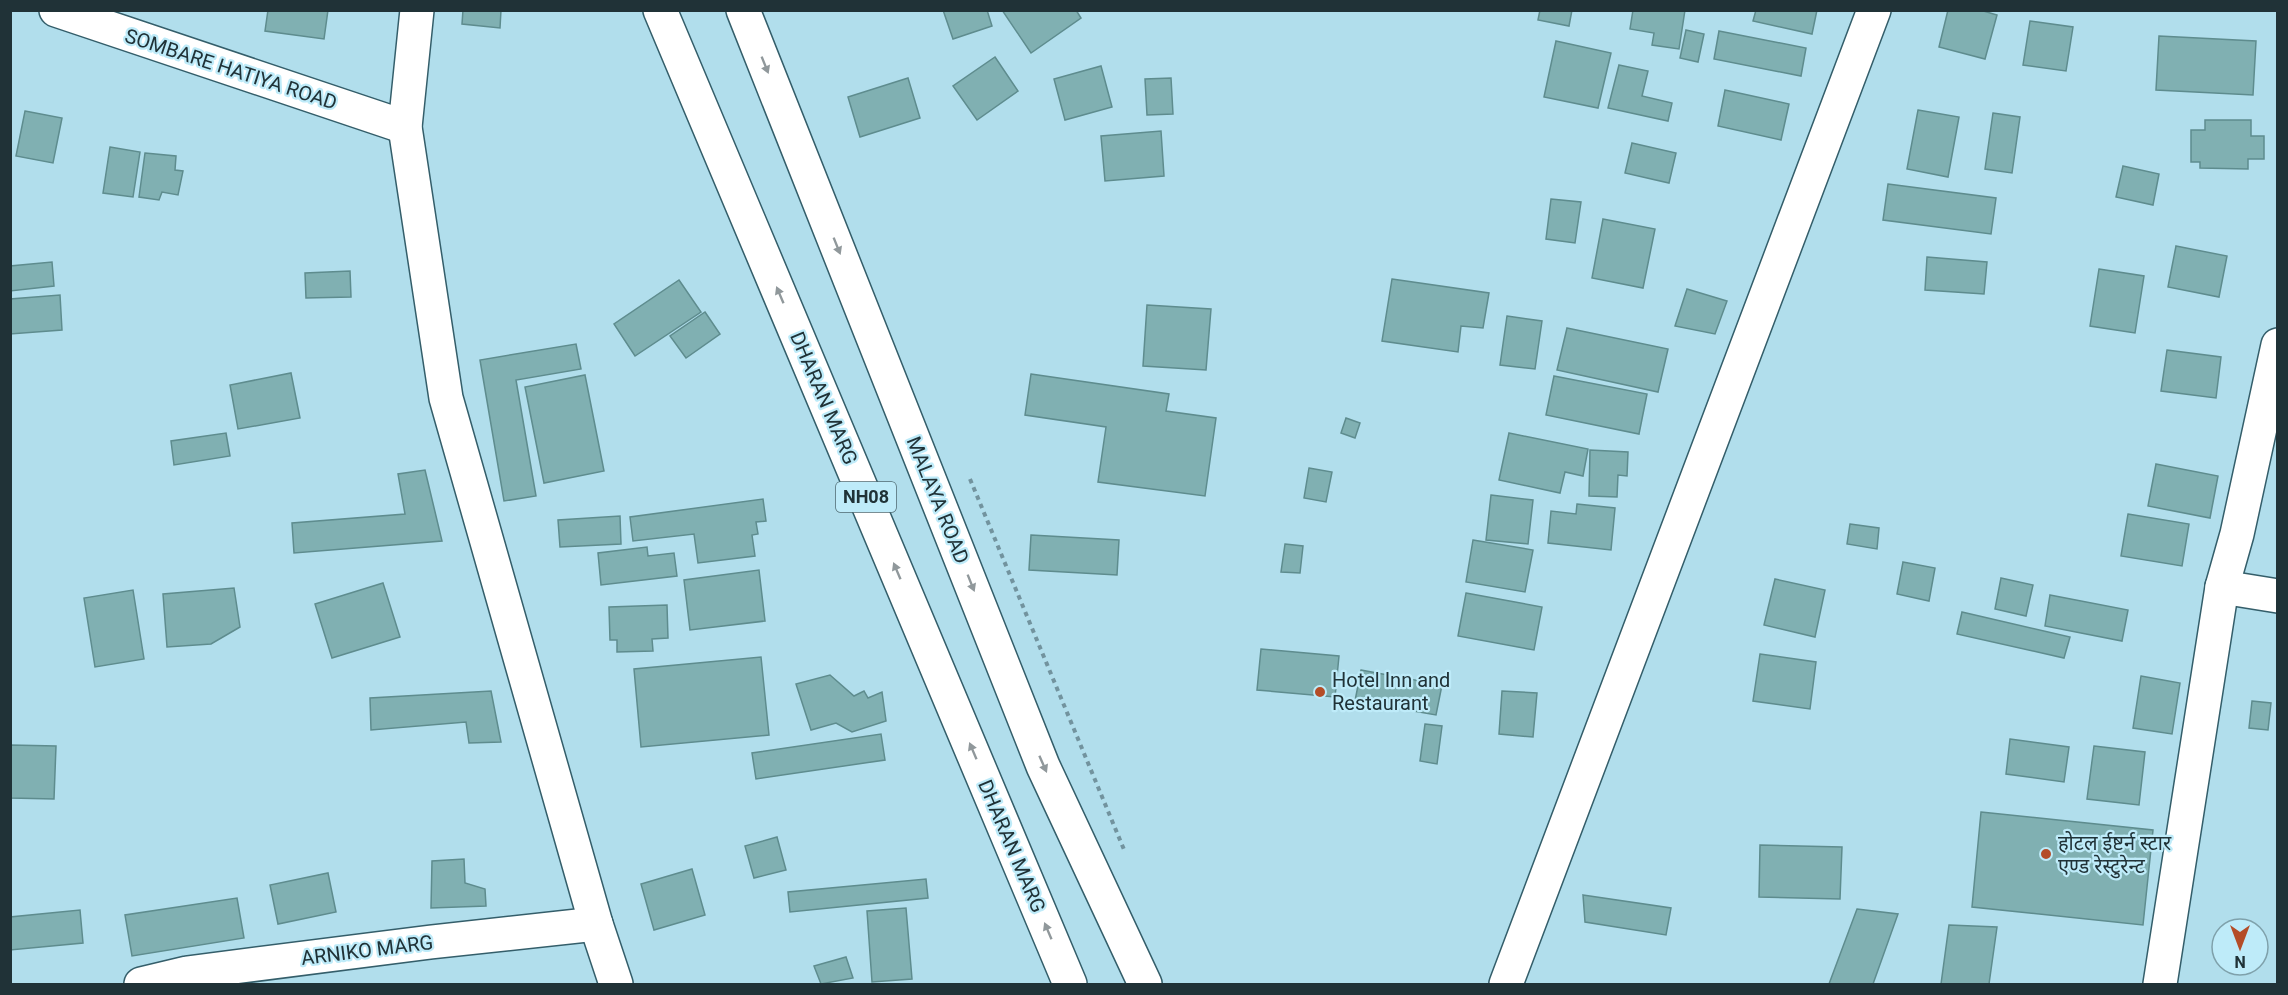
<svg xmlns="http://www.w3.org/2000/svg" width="2288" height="995" font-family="Roboto,'Noto Sans Devanagari',sans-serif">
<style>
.building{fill:#80b0b2;stroke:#5e8c8e;stroke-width:1.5}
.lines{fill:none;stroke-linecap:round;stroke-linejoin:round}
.minor-casing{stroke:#345e6a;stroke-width:36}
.tertiary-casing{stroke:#345e6a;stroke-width:36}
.primary-casing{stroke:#345e6a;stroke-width:36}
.path{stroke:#72939e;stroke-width:4;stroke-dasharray:4.5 4.5;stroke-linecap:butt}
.minor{stroke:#fff;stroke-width:33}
.tertiary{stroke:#fff;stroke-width:33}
.primary{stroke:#fff;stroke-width:33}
.oneway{fill:#90989b}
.poi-dot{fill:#b44d28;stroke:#beebf9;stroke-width:2}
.labels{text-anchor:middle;stroke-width:4.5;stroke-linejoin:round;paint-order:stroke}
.shield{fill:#beebf9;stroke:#4f6a71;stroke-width:1.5}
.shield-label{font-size:18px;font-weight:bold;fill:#203237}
.street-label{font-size:20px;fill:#203237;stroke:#beebf9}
.poi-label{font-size:20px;fill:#203237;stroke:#beebf9;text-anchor:start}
</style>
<rect width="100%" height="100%" fill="#b1deec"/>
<g class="building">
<polygon points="268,10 328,10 324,39 265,31"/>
<polygon points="463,10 501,10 500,28 462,24"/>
<polygon points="943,10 987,10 992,26 953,39"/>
<polygon points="1002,10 1076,10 1081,18 1031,53"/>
<polygon points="1540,10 1572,10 1569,26 1538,20"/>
<polygon points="1633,10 1685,10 1679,49 1652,45 1654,33 1630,29"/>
<polygon points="1756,10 1817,10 1812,34 1753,21"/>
<polygon points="1948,10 1980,10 1997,15 1985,59 1939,47"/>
<polygon points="2030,21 2073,27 2066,71 2023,65"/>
<polygon points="1686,30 1704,34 1698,62 1680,58"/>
<polygon points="1719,31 1806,48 1801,76 1714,59"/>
<polygon points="2159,36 2256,41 2253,95 2156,90"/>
<polygon points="1556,41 1611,53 1598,108 1544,97"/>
<polygon points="995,57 1018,91 977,120 953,86"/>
<polygon points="1619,65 1648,71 1642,96 1672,103 1668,121 1608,108"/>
<polygon points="1101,66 1112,107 1065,120 1054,79"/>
<polygon points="908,78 920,118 860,137 848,97"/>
<polygon points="1171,78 1173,114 1147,115 1145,79"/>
<polygon points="1725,90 1789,104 1781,140 1718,126"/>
<polygon points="1918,110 1959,117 1948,177 1907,169"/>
<polygon points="25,111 62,118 53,163 16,156"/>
<polygon points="1993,113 2020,117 2012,173 1985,169"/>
<polygon points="2205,120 2251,120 2251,136 2264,136 2264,159 2248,159 2248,169 2200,168 2200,162 2191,162 2191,130 2205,130"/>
<polygon points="1161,131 1164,176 1105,181 1101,136"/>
<polygon points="1632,143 1676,153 1669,183 1625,173"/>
<polygon points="110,147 140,152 133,197 103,193"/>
<polygon points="145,153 176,156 175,170 183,171 178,195 162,192 159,200 139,197"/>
<polygon points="2123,166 2159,174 2153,205 2116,197"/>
<polygon points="1888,184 1996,198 1991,234 1883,220"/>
<polygon points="1551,199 1581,202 1575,243 1546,239"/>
<polygon points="1603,219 1655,229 1643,288 1592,278"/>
<polygon points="2176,246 2227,256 2219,297 2168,287"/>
<polygon points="1927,257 1987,262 1984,294 1925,290"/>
<polygon points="52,262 54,286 10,291 10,266"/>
<polygon points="2099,269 2144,276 2135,333 2090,326"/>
<polygon points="350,271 351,297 306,298 305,273"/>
<polygon points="1392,279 1489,293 1483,328 1461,326 1458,352 1382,341"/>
<polygon points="679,280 701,312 635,356 614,324"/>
<polygon points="1687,289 1727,301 1715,334 1675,326"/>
<polygon points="60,295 62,330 10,334 10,299"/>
<polygon points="1147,305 1211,309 1206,370 1143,366"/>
<polygon points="705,312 720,334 686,358 670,336"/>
<polygon points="1507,316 1542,321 1535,369 1500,365"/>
<polygon points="1567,328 1668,349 1658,392 1557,370"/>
<polygon points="576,344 581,369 516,380 536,496 504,501 480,360"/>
<polygon points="2167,350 2221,357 2216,398 2161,391"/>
<polygon points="291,373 300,418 238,429 230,385"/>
<polygon points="1031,374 1169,394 1166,411 1216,418 1205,496 1098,482 1106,427 1025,415"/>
<polygon points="585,375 604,471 544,483 525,387"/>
<polygon points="1554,376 1647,394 1639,434 1546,415"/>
<polygon points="1346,418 1360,423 1355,438 1341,433"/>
<polygon points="226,433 230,456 174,465 171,441"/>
<polygon points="1509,433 1588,449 1583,476 1565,472 1560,493 1499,480"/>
<polygon points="1590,450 1628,452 1627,476 1618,475 1617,497 1589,496"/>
<polygon points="2156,464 2218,476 2210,518 2148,506"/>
<polygon points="1309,468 1332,472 1326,502 1304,498"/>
<polygon points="425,470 442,541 294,553 292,523 405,514 398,474"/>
<polygon points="1491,495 1533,500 1528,544 1486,540"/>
<polygon points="763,499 766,521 756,522 758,534 752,535 755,556 698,563 694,534 633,541 630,517"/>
<polygon points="1577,504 1615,508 1611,550 1548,543 1551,511 1576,514"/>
<polygon points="2128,514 2189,524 2182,566 2121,556"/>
<polygon points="620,516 621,544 560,547 558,520"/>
<polygon points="1850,524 1879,528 1877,549 1847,544"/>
<polygon points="1031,535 1119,540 1117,575 1029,570"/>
<polygon points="1473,540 1533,550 1525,592 1466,582"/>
<polygon points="1285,544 1303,546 1300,573 1281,572"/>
<polygon points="647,547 648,556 674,553 677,576 601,585 598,553"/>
<polygon points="1903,562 1935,568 1929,601 1897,594"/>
<polygon points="759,570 765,621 690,630 684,580"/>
<polygon points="2001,578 2033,585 2026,616 1995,609"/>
<polygon points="1775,579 1825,590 1815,637 1764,625"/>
<polygon points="383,583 400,637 332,658 315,604"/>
<polygon points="234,588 240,627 211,644 167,647 163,594"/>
<polygon points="133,590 144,659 95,667 84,598"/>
<polygon points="1466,593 1542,607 1534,650 1458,636"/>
<polygon points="2050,595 2128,610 2122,641 2045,626"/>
<polygon points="667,605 668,638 652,639 653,651 617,652 617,640 610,640 609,607"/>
<polygon points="1962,612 2070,637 2064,658 1957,634"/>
<polygon points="1261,649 1339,656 1335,697 1257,690"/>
<polygon points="1760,654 1816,662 1810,709 1753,701"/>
<polygon points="761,657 769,735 641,747 634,669"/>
<polygon points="1361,670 1442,685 1436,715 1355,701"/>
<polygon points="830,675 854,696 864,691 868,698 882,692 886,721 852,732 836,723 811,730 796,684"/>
<polygon points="2141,676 2180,683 2172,734 2133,728"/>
<polygon points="491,691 501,742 469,743 466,722 371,730 370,698"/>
<polygon points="1502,691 1537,693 1533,737 1499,734"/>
<polygon points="2252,701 2271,703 2268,730 2249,728"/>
<polygon points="1425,724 1442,726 1437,764 1420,761"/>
<polygon points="881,734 885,760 756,779 752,753"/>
<polygon points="2010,739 2069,747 2064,782 2006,774"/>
<polygon points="10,745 56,746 54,799 10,798"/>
<polygon points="2094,746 2145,752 2139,805 2087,799"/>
<polygon points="1981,812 2153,830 2143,925 1972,907"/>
<polygon points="777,837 786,870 754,878 745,846"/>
<polygon points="1760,845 1842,847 1840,899 1759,897"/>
<polygon points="464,859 465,883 485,889 486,906 431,908 432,861"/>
<polygon points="692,869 705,915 654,930 641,884"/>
<polygon points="328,873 336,912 278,924 270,885"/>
<polygon points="926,879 928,898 790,912 788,892"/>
<polygon points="1583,895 1671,908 1666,935 1585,922"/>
<polygon points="237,898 244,938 132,956 125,915"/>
<polygon points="906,908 912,979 872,982 867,911"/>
<polygon points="1857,909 1898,914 1873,984 1829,984"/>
<polygon points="80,910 83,943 10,950 10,917"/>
<polygon points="1949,925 1997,927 1989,984 1941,984"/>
<polygon points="846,957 853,978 821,984 814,966"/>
</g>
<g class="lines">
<g class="minor-casing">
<g id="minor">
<polyline points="2222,587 2278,596"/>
<polyline points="141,984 187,973 431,942 596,924"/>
<polyline points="2160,984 2222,587 2237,534 2278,345"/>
</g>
</g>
<g class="tertiary-casing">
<g id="tertiary">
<polyline points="56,10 405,127"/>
<polyline points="417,10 405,127 446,398 596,924 616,984"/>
</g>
</g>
<g class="primary-casing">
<g id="primary">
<polyline points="660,10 1070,984"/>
<polyline points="743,10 1043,766 1145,984"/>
<polyline points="1506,984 1874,10"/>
</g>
</g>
<polyline class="path" points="970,479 1125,852"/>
<use href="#minor" class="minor"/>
<use href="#tertiary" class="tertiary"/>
<use href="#primary" class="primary"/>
</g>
<defs><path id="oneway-solid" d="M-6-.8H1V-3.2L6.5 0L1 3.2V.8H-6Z" transform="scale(1.5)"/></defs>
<g class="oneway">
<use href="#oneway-solid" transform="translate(765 65) rotate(68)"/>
<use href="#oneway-solid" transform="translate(837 246) rotate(68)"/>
<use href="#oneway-solid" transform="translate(780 295) rotate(-113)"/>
<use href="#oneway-solid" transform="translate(897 571) rotate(-113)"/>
<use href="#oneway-solid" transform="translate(971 583) rotate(68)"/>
<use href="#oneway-solid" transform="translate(973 751) rotate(-113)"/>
<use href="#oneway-solid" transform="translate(1043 764) rotate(66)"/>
<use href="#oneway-solid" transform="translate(1048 931) rotate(-113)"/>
</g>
<g class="poi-dot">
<circle cx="1320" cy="692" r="6"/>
<circle cx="2046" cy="854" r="6"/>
</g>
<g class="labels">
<rect class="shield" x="836" y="482" width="60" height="30" rx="4.5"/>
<g class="shield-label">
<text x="866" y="503">NH08</text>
</g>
<g class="street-label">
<text transform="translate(231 69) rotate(18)" y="7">SOMBARE HATIYA ROAD</text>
<text transform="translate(824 398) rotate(67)" y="7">DHARAN MARG</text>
<text transform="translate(938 500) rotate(68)" y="7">MALAYA ROAD</text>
<text transform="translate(1012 846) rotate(67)" y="7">DHARAN MARG</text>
<text transform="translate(367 950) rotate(-7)" y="7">ARNIKO MARG</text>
</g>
<g class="poi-label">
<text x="1332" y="687">Hotel Inn and<tspan x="1332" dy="23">Restaurant</tspan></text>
<text x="2058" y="850">होटल ईष्टर्न स्टार<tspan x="2058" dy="23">एण्ड रेस्टुरेन्ट</tspan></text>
</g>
</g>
<rect width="2288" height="995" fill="none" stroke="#203237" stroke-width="24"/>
<g transform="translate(2240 947) rotate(180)"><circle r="28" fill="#beebf9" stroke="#7fa1ab" stroke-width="1.5"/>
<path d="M0-4.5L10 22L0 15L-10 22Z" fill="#b44d28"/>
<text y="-9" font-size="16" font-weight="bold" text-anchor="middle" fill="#203237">N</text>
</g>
</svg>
